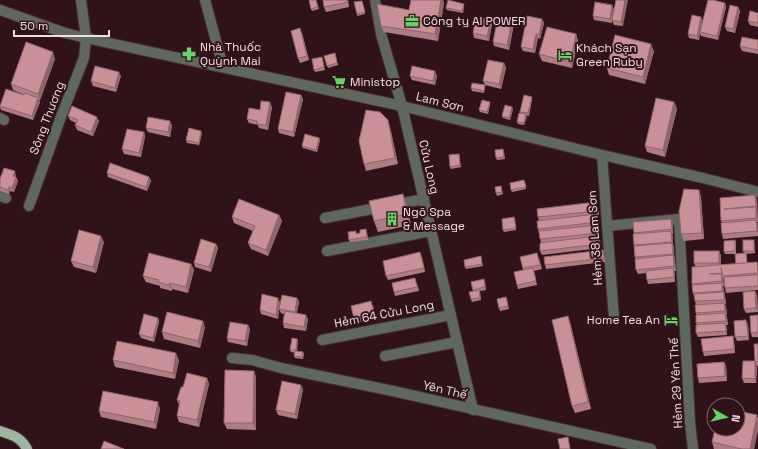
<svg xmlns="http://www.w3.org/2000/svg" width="758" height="449" font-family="'Space Grotesk',sans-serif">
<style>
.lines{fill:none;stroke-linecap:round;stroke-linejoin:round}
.minor-casing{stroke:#4b2f34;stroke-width:12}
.major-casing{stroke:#4b2f34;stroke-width:12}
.minor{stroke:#5e685e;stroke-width:10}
.major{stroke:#9fb59f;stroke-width:10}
.wall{fill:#ae7c82}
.shaded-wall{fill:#8d656a}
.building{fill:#ca9097;stroke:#8d656a}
.labels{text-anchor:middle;stroke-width:4;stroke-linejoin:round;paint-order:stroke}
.poi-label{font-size:12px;fill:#f3dee0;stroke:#301318;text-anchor:start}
.street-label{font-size:12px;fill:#f3dee0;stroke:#301318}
</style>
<rect width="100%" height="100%" fill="#301318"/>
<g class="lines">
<g class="minor-casing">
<g id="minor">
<polyline points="205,0 223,67"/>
<polyline points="375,0 381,34 402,106 473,410"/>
<polyline points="0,10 65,33 86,38 402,106 602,155 703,178 758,192"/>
<polyline points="0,118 4,120"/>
<polyline points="602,155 614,319"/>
<polyline points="0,196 6,198"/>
<polyline points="29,206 62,114 84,58 86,38 81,0"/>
<polyline points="325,218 424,199"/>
<polyline points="607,226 679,219 690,423 693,449"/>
<polyline points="327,251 431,231"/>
<polyline points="322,340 451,315"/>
<polyline points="385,356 457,342"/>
<polyline points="232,358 252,360 281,368 393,391 651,449"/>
</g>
</g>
<g class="major-casing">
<path id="major" d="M0,431c12,4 21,6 27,18"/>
</g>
<use href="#minor" class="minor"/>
<use href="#major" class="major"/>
</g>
<g class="wall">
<polygon points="316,0 319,9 312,11 311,9"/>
<polygon points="348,0 349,7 326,12 324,7"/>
<polygon points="411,0 443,0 444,3 438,41 384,32 381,26 409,10"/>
<polygon points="616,0 623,26 614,25 612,20 612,23 594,20 593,16 614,9"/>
<polygon points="362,1 365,14 357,16 357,14"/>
<polygon points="725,3 726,7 718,40 701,36 700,33 699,40 689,38 688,34 703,20"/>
<polygon points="464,6 463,13 447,10 446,8"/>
<polygon points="738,7 740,11 735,33 727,31 725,27"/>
<polygon points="758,13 758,27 750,25 748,21"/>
<polygon points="542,19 544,23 540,39 538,38 535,53 523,51 521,47"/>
<polygon points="491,20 492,24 489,41 474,38 473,33"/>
<polygon points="514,24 509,50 494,46 493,42"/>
<polygon points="302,33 309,60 300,63 298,58"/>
<polygon points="576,34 578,41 572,68 542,61 539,54"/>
<polygon points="758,40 758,54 742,51 740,46"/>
<polygon points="654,51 645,84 609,75 607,68"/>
<polygon points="335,53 338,65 328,68 324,56"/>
<polygon points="322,57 325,70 315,72 314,70"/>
<polygon points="55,59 40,100 39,100 40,102 33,120 1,110 0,107 0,104 24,95 25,95 13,90 11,84"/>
<polygon points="504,63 506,68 501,89 485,85 483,81"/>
<polygon points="121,76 116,92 93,86 91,81"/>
<polygon points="410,76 437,76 435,85 412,80"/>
<polygon points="485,87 484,93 472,91 471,88"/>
<polygon points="301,95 303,99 294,137 279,133 278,129"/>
<polygon points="532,99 529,116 526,115 527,116 524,125 518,124 517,122 520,113 520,112"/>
<polygon points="490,102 490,104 488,114 480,112 479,110"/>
<polygon points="674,102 677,109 665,157 647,152 645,146"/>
<polygon points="272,107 268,130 259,128 258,125 249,123 247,119 260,110"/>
<polygon points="513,109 510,120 503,118 502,116"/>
<polygon points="68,116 99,121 93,136 77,130 75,125 76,123 70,120"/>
<polygon points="170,121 172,126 170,137 148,132 146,128"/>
<polygon points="390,127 398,164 366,171 364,164"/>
<polygon points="144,132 145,136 141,157 124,154 122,149"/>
<polygon points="202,133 199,145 187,143 186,140"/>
<polygon points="319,138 320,140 317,152 303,148 302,146"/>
<polygon points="504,152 505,159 497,160 496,158"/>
<polygon points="459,154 461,167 451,169 450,167"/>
<polygon points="107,173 149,177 151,181 147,191 108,177"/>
<polygon points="16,176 16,177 18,181 14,192 10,191 9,194 0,191 0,179"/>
<polygon points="525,182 526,189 512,192 511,190"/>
<polygon points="501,186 503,194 497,196 496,193"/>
<polygon points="699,190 701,197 704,239 684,241 681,234"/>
<polygon points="720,198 757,199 758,222 757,222 758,225 758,236 723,239 722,234 722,223 721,221"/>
<polygon points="407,205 411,225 378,232 374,221"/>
<polygon points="598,207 599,215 596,215 599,229 600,237 599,237 600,240 601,248 542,255 540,251 541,242 538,229 539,221 538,217"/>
<polygon points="279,215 282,221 268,256 251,249 248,243 253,231 234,223 232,217"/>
<polygon points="515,219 516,230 504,232 503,230"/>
<polygon points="673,223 673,234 672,234 676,271 674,271 675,282 648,284 647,280 646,273 638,274 636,270 634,245 634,233"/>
<polygon points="367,232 368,240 350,242 349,240 357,234"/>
<polygon points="735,240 736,242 736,254 725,254 724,252"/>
<polygon points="754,240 754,242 755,253 746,254 747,256 747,263 758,265 758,290 726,293 725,288 724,280 723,277 724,286 723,286 725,296 726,304 725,304 726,307 727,315 726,315 727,317 728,325 726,325 727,335 698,337 696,333 697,325 696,323 696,305 695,301 695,297 693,293 693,285 692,284 696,267 694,263 721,255 721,265 736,264 744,253 743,251"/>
<polygon points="104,242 96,273 74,267 71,261"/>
<polygon points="216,244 218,248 211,272 195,267 194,263"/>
<polygon points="604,254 605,262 546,269 545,265"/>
<polygon points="422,257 425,272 388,280 386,276"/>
<polygon points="520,257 539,258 542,269 534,271 537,285 518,289 517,285 523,270"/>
<polygon points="481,258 483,266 466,269 465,267"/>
<polygon points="191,264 194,270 188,293 172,289 172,291 160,288 160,286 146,282 143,276"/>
<polygon points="485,281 486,290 480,291 481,300 472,302 471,299 473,291 471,282"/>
<polygon points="417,283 419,291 395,296 394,292"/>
<polygon points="755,291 757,295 758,312 746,313 744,309"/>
<polygon points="297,298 299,302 297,313 308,319 306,331 284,328 283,323 284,314 281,313 279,309"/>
<polygon points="507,299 509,309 500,311 499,308"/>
<polygon points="280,302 278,319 261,314 260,310"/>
<polygon points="373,305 376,318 356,323 354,318"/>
<polygon points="758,315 758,337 752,337 751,333"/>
<polygon points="568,316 570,322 591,409 575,413 572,406"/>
<polygon points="158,318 159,322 154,342 141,338 139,334"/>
<polygon points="748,324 749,340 737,341 735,337"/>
<polygon points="248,325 250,329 247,346 228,342 227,338"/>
<polygon points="205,327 200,348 164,339 162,332"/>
<polygon points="733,336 734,340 735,353 704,356 703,352"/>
<polygon points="297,339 298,341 297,351 303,352 304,354 303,359 295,358 294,356 295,353 291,352 290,350"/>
<polygon points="758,344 758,366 757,366 755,362"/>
<polygon points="113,360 179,360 175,379 115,367"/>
<polygon points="724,362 726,366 727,381 699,383 698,378"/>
<polygon points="757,366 756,383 744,383 742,378"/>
<polygon points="254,371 256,377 256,430 227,429 224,423"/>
<polygon points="207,378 209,384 199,427 179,422 177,416 179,405 177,400 183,387"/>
<polygon points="303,389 297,419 278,415 276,410"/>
<polygon points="160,409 156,429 101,417 99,411"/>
<polygon points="758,417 758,430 754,449 714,449 712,442"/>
</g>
<g class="shaded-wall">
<polygon points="441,0 443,0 444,3 438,41 435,34"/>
<polygon points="625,0 628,0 623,26 621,22"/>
<polygon points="725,3 726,7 718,40 717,36"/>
<polygon points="464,4 464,6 463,13 462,11"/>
<polygon points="612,5 614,9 612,23 610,19"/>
<polygon points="738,7 740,11 735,33 733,29"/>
<polygon points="701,17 703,21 700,32 700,33 699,40 697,36"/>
<polygon points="542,19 544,23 540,39 539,35"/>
<polygon points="491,20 492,24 489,41 487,36"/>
<polygon points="512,20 514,24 509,50 507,45"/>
<polygon points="300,28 302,33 309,60 307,56"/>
<polygon points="536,34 538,38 535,53 533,49"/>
<polygon points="576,34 578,41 572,68 570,62"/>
<polygon points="651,44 654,51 645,84 643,77"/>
<polygon points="53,52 55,59 40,100 38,94"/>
<polygon points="504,63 506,68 501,89 499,84"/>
<polygon points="435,71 437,76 435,85 433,81"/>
<polygon points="119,72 121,76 116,92 115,88"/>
<polygon points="301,95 303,99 294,137 293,132"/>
<polygon points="532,97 532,99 529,116 528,113"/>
<polygon points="38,98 40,102 33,120 32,116"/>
<polygon points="270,102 272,107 268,130 266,125"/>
<polygon points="490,102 490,104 488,114 487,112"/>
<polygon points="674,102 677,109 665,157 663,150"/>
<polygon points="512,107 513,109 510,120 509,118"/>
<polygon points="526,114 527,116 524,125 524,123"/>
<polygon points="97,117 99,121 93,136 91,132"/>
<polygon points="388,120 390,127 398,164 395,158"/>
<polygon points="170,121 172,126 170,137 168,132"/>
<polygon points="201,131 202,133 199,145 199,143"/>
<polygon points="144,132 145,136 141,157 139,153"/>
<polygon points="319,138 320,140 317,152 316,150"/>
<polygon points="15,171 16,176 15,180 13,176"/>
<polygon points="16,177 18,181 14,192 12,188"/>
<polygon points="149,177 151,181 147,191 146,187"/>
<polygon points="9,187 10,191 9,194 8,190"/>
<polygon points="699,190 701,197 704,239 702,233"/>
<polygon points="403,194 407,205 411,225 407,214"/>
<polygon points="755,195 757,199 757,210 756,206"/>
<polygon points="596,202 598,207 599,215 597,211"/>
<polygon points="756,207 757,211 758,222 756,218"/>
<polygon points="279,215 282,221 268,256 266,250"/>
<polygon points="671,219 673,223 673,234 672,229"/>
<polygon points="756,220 758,225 758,234 757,231"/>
<polygon points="671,231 673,236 673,246 672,242"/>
<polygon points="101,236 104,242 96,273 93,267"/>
<polygon points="598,236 600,240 601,248 599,244"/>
<polygon points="754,240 754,242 755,253 754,251"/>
<polygon points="672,243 674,247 674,258 673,254"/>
<polygon points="216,244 218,248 211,272 209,267"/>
<polygon points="719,251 721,255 721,267 719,263"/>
<polygon points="420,252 422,257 425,272"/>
<polygon points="673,255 675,260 676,271 674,266"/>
<polygon points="191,264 194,270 188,293 186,287"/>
<polygon points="673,268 675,273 675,282 674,277"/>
<polygon points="721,274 723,278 724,286 722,281"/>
<polygon points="170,283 172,289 172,291 169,285"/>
<polygon points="722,283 723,287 724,293 724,292 725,296 726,304 722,291"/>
<polygon points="755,291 757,295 758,312 756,308"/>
<polygon points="278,298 280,302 278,319 276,315"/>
<polygon points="297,298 299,302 296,316 295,312"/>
<polygon points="724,303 726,307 727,315 725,311"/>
<polygon points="725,313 727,317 728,325 726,321"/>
<polygon points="306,315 308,319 306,331 304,327"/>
<polygon points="568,316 570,322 591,409 588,402"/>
<polygon points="158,318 159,322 154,342 153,338"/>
<polygon points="746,320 748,324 749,340 748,336"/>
<polygon points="203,321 205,327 200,348 198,341"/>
<polygon points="725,323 727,327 727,335 726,331"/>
<polygon points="248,325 250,329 247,346 245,341"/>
<polygon points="733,336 734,340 735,353 734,349"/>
<polygon points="297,339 298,341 296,353 296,350"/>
<polygon points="176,353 179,360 175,379 173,373"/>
<polygon points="755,361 757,366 756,383 755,379"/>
<polygon points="724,362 726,366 727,381 725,376"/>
<polygon points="254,371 256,377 256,430 253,423"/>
<polygon points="207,378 209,384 199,427 197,420"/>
<polygon points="301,385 303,389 297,419 295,414"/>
<polygon points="158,402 160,409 156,429 154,422"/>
<polygon points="757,415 758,430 754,449 750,449"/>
</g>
<g class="building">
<polygon points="309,0 316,0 318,7 311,9"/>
<polygon points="323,0 347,0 348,2 324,7"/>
<polygon points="411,0 441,0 435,34 381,26 377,4 409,10"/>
<polygon points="448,0 464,4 462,11 446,8"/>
<polygon points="616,0 625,0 621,22 612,20"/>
<polygon points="708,0 713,0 725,3 717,36 700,32"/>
<polygon points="362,1 365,12 357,14 354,2"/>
<polygon points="595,2 612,5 610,19 593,16"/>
<polygon points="730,5 738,7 733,29 725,27"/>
<polygon points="750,11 758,13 758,23 748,21"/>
<polygon points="692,15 701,17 697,36 688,34"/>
<polygon points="527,16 542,19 539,35 536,34 533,49 521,47"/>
<polygon points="476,17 491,20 487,36 473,33"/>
<polygon points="498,17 512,20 507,45 493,42"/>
<polygon points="547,27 576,34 570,62 539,54"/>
<polygon points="300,28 307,56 298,58 291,31"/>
<polygon points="615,35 651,44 643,77 607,68"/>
<polygon points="742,37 758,40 758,50 740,46"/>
<polygon points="26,42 53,52 38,94 11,84"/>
<polygon points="335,53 337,63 327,66 324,56"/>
<polygon points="322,57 324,67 314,70 312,59"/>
<polygon points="488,60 504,63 499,84 483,81"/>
<polygon points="95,66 119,72 115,88 91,81"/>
<polygon points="412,66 435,71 433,81 410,76"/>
<polygon points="472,83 485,85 484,91 471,88"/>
<polygon points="6,89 24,95 25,93 38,98 32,116 0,106"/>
<polygon points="286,92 301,95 293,132 278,129"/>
<polygon points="524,95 532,97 528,113 520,112"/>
<polygon points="656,98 674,102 663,150 645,146"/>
<polygon points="482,100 490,102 487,112 479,110"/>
<polygon points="261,101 270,102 266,125 257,124 257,121 247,119 249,108 260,110"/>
<polygon points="505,105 512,107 509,118 502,116"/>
<polygon points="72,106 97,117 91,132 75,125 78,120 68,116"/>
<polygon points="366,110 380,112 388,120 395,158 364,164 359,141"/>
<polygon points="519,113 526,114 524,123 517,122"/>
<polygon points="148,117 170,121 168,132 146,128"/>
<polygon points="189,128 201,131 199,143 186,140"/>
<polygon points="127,129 144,132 139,153 122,149"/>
<polygon points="305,134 319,138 316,150 302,146"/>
<polygon points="503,149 504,157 496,158 495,150"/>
<polygon points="459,154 460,165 450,167 449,155"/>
<polygon points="110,163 149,177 146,187 107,173"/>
<polygon points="4,168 15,171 13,176 16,177 12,188 9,187 8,190 0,187 0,179"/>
<polygon points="524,180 526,187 511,190 510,183"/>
<polygon points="501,186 502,192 496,193 495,187"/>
<polygon points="684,189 699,190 702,233 681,234 679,211"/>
<polygon points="403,194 407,214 374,221 369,201"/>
<polygon points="755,195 756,206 724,209 756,207 756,218 721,221 720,198"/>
<polygon points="239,199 279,215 266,250 248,243 255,226 232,217"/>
<polygon points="596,202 597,211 538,217 537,209"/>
<polygon points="596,214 597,222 538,229 537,221"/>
<polygon points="514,217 516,228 503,230 502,219"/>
<polygon points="671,219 672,229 634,233 633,222"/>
<polygon points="756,220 757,231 722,234 721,223"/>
<polygon points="598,225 599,233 540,239 539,231"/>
<polygon points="366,229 367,237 349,240 348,232 356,231 356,234 360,233 360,230"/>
<polygon points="79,230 101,236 93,267 71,261"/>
<polygon points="671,231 672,242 634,245 633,234"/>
<polygon points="598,236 599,244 540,251 540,243"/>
<polygon points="201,239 216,244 209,267 194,263"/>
<polygon points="735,240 735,251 724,252 724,241"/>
<rect x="743" y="240" width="11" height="11"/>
<polygon points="672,243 673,254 635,257 634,246"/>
<polygon points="603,250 604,258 545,265 544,257"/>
<rect x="694" y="251" width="25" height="12"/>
<polygon points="420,252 424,268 386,276 383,261"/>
<polygon points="149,253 191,264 186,287 170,283 169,285 158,282 159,280 143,276"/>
<polygon points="537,253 540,265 523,268 520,257"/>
<polygon points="746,253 747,263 736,264 735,254"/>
<polygon points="673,255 674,266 636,270 635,259"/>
<polygon points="481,256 482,264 465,267 464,260"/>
<polygon points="757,262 758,273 723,276 721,268 722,273 709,274 721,274 722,281 692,284 692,267"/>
<polygon points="533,268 536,281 517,285 514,272"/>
<polygon points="673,268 674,277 647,280 646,271"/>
<polygon points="758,275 758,286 725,288 724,277"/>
<polygon points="415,278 417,287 394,292 392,283"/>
<polygon points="484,279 485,287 473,290 471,282"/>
<polygon points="722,283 722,291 693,293 692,285"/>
<polygon points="479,290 480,298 471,299 469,292"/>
<polygon points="755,291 756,308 744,309 743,292"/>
<polygon points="724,292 724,300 695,301 694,294"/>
<polygon points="262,294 278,298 276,315 260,310"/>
<polygon points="282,295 297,298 295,312 279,309"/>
<polygon points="506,297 508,306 499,308 497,299"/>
<polygon points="371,301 374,313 354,318 351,306"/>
<polygon points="724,303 725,311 696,313 695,305"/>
<polygon points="285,311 306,315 304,327 283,323"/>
<polygon points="167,312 203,321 198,341 162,332"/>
<polygon points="725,313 726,321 696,323 696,315"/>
<polygon points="144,314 158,318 153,338 139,334"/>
<polygon points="758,315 758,332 751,333 750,316"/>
<polygon points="568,316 588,402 572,406 552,320"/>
<polygon points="746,320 748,336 735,337 734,321"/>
<polygon points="230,322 248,325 245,341 227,338"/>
<polygon points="725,323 726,331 696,333 696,325"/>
<polygon points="733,336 734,349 703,352 701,339"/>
<polygon points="292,338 297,339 296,350 290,350"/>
<polygon points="117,341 176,353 173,373 113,360"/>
<polygon points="754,344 758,344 758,361 755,362"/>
<polygon points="295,351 303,352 302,357 294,356"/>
<polygon points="743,361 755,361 755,379 742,378"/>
<polygon points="724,362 725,376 698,378 697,364"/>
<polygon points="225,370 254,371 253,423 224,423"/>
<polygon points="187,373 207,378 197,420 177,416 180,401 177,400 181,387 183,387"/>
<polygon points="282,381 301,385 295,414 276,410"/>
<polygon points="103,391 158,402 154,422 99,411"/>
<polygon points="738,411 757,415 750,449 742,449 712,442 715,429 723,429 732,431 732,429 738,429"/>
<polygon points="568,437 570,449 560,449 558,439"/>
<polygon points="104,441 124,449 101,449"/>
</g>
<defs>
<g id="office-bare" transform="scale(1.08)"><path d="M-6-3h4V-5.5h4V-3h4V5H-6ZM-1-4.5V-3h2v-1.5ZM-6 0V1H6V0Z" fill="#63d469" stroke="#301318" stroke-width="2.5" paint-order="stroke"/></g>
<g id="pharmacy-bare" transform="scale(1.08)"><path d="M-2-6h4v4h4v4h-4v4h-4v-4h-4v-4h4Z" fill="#63d469" stroke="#301318" stroke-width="2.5" paint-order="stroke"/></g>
<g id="hotel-bare" transform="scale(1.08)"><path d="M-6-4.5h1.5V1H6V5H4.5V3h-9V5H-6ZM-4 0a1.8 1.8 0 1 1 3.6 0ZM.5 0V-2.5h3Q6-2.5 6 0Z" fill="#63d469" stroke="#301318" stroke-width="2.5" paint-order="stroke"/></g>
<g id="supermarket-bare" transform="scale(1.08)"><path d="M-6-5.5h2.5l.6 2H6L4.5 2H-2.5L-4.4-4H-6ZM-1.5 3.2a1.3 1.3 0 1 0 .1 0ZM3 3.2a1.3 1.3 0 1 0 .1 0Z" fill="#63d469" stroke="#301318" stroke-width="2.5" paint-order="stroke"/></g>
<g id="building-bare" transform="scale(1.08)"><path d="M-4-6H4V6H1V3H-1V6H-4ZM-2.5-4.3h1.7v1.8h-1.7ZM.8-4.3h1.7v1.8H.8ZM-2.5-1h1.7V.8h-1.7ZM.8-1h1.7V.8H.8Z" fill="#63d469" stroke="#301318" stroke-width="2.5" paint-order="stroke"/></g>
</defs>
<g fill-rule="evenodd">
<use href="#office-bare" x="412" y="21"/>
<use href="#pharmacy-bare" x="189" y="54"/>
<use href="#hotel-bare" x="565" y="55"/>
<use href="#supermarket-bare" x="339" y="82"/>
<use href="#building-bare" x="392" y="219"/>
<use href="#hotel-bare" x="671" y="320"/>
</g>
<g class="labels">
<g class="poi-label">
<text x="423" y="25">Công ty AI POWER</text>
<text x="200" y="51">Nhà Thuốc<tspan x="200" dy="14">Quỳnh Mai</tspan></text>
<text x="576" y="52">Khách Sạn<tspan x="576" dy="14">Green Ruby</tspan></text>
<text x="350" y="86">Ministop</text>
<text x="403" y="216">Ngõ Spa<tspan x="403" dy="14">&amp; Message</tspan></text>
<text x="660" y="324" text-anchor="end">Home Tea An</text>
</g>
<g class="street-label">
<text transform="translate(440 102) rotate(14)" y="4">Lam Sơn</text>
<text transform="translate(47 118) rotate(-69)" y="4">Sông Thương</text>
<text transform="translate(429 167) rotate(77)" y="4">Cửu Long</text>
<text transform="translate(595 238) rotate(-94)" y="4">Hẻm 38 Lam Sơn</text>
<text transform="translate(384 314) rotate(-11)" y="4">Hẻm 64 Cửu Long</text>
<text transform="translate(676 383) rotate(-93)" y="4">Hẻm 29 Yên Thế</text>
<text transform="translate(445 390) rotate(13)" y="4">Yên Thế</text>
</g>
</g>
<g transform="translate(726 417) rotate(98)"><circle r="19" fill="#301318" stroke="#7e6468"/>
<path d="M0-3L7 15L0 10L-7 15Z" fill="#63d469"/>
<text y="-6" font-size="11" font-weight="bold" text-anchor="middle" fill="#f3dee0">N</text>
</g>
<path d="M14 30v6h95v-6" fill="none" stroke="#f3dee0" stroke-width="2"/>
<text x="20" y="30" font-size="12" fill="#f3dee0" stroke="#301318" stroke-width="3" paint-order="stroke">50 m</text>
</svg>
